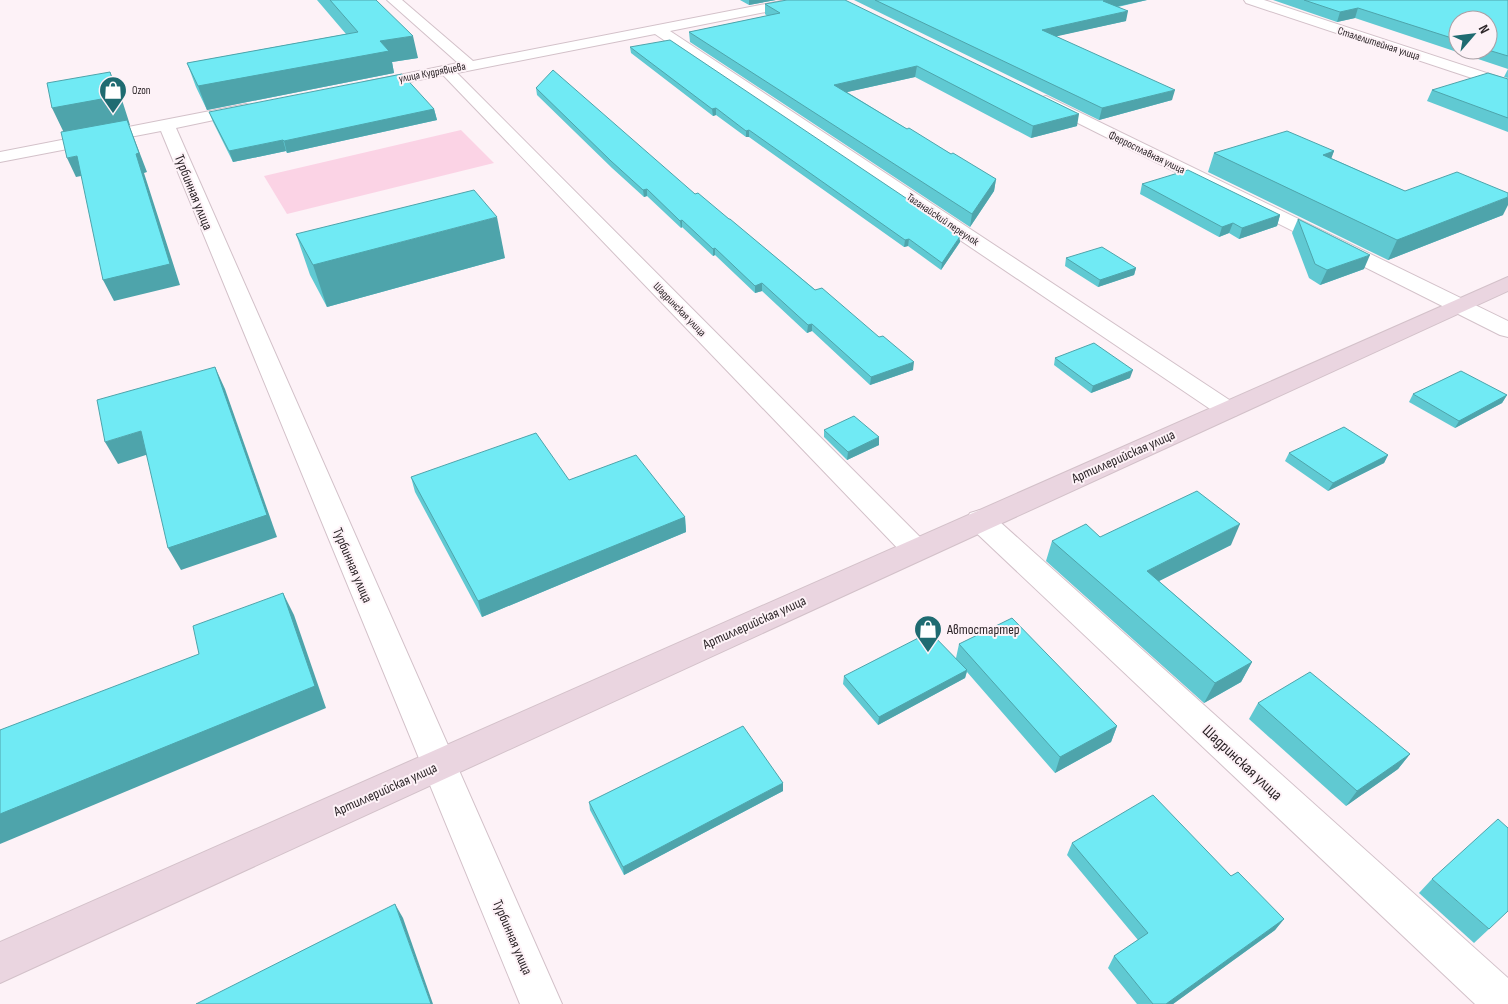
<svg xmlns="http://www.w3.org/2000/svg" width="1508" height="1004" font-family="'Sofia Sans Condensed',sans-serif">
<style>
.green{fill:#fbd3e5}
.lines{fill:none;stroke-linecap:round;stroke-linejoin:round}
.street-casing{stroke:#d3c1c9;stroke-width:2}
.secondary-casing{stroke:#d3c1c9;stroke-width:2}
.street{fill:#fff;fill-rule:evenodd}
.secondary{fill:#ead5e0;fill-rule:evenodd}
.wall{fill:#60c9d2;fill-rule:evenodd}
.shaded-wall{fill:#4ea4ab}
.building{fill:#70eaf4;stroke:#4ea4ab}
.labels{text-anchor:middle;stroke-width:4;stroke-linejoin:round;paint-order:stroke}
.far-street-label{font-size:11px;fill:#2d2629;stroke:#fdf2f7}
.far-poi-label{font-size:11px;fill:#2d2629;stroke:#fdf2f7;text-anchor:start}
.street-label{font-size:14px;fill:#2d2629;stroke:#fdf2f7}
.poi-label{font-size:14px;fill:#2d2629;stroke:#fdf2f7;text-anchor:start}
.near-street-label{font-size:16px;fill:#2d2629;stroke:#fdf2f7}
</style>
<rect width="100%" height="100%" fill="#fdf2f7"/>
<polygon class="green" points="461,130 494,163 287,214 264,176"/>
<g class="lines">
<g class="street-casing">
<g id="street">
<polygon points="387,0 402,0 473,61 786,0 813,0 806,4 670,31 1237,405 1240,410 1237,415 1228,418 1219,415 655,34 457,73 925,542 929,549 925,556 915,559 905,556 443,75 370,90 365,88 362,85 365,82 458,63"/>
<polygon points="1244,0 1264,0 1508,80 1508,90 1246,3"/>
<polygon points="1046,96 1508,321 1508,337 1500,335 1040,104 1038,101 1040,98"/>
<polygon points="246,104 252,106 254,109 252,112 176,128 562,1004 520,1004 161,131 0,162 0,152"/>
<polygon points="980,510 990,513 1508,978 1508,1004 1475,1004 970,527 966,520 970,513"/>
</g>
</g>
<g class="secondary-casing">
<polygon id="secondary" points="1508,277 1508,291 0,983 0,942"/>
</g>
<use href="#street" class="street"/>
<use href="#secondary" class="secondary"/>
</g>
<g class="wall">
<polygon points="317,0 376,0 418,58 392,62 394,73 207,110 196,87 187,63 346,34"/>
<polygon points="740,0 776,0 749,5"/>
<polygon points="854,0 1147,0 1118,7 1126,21 1056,36 1172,100 1099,120"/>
<path d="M1273,0h235v69l-153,-51 -18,4zM1458,20l30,30h-30z"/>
<polygon points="765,4 1077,126 1031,138 915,77 847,92 907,129 996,179 994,191 970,227 690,42 689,32 767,16 765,14"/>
<polygon points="630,47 960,242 941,270 908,246 904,247 749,137 746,137 716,115 713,116 631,53"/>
<polygon points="1508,69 1508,78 1504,77"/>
<polygon points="1508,79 1508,132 1427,101 1432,90"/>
<polygon points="536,88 695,194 729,219 913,370 870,385 812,331 807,333 762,291 755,293 715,255 713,256 682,227 681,228 647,196 644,197 612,168 537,95"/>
<polygon points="434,109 437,120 287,153 286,151 233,162 213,122 209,112"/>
<polygon points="1334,151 1331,158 1405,191 1503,215 1388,260 1208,172 1214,153"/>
<polygon points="1142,184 1280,215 1277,226 1239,239 1229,233 1219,237 1140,194"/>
<polygon points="1298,219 1364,269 1320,285 1309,278 1292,233"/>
<polygon points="296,234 505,258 327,307 310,275"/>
<polygon points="1066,258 1136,268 1134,275 1098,287 1065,266"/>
<polygon points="1055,358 1130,378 1091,393 1054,365"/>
<polygon points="1413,394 1507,395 1502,403 1455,428 1409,402"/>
<polygon points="824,430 879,445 847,460 824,437"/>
<polygon points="1289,453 1388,455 1384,463 1328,491 1285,461"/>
<polygon points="411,477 685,517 686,532 482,617 415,492"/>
<polygon points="1100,537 1231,545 1159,581 1252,662 1241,682 1204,703 1046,561 1052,541"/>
<polygon points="959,644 1117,726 1111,742 1055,773 967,672 965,678 878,725 843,684 844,676 956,658"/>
<polygon points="1258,703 1410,754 1398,769 1346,806 1249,719"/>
<polygon points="783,791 624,875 590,810 589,802"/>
<polygon points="1072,843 1231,876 1284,919 1275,930 1173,1004 1137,1004 1108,968 1114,956 1138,940 1067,855"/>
<polygon points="1432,879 1489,929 1474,943 1419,893"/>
</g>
<g class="shaded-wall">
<polygon points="749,0 776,0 749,5"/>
<polygon points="1106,0 1147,0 1101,10 1103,1"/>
<polygon points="1358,8 1355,18 1337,22 1340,12"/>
<polygon points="1128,11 1126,21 1040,40 1042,30"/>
<polygon points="413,36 418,58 392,62 394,73 207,110 198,86 380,41"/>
<polygon points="917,66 915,77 834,95 834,85"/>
<polygon points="110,72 122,100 130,125 129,125 147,172 144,173 180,285 114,301 103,280 136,154 66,137 52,108"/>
<polygon points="1175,90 1172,100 1099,120 1102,108"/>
<polygon points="716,108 716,115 713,116 712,109"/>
<polygon points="434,109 437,120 287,153 284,141"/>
<polygon points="1079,114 1077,126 1031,138 1033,126"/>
<polygon points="749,130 749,137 746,137 746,131"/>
<polygon points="283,140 286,151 233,162 229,151"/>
<polygon points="1334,151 1327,170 1323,155"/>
<polygon points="77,156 86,175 76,177 67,158"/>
<polygon points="996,179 994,191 970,227 972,214"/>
<polygon points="647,189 647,196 644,197 643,190"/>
<polygon points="1508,197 1508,205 1503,215 1388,260 1397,240"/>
<polygon points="1280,215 1277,226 1239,239 1242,228"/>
<polygon points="497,217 505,258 327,307 313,265"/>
<polygon points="682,220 682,227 681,228 680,221"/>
<polygon points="1233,223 1229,233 1219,237 1222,227"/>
<polygon points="961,235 960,242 941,270 942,263"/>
<polygon points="909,239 908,246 904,247 905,240"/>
<polygon points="715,248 715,255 713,256 713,249"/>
<polygon points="1370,255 1364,269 1320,285 1327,270"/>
<polygon points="1136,268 1134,275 1098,287 1100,280"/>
<polygon points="762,283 762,291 755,293 755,286"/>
<polygon points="812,324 812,331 807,333 808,325"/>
<polygon points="914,362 913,370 870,385 871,377"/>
<polygon points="215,367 225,389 277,537 181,570 168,548"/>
<polygon points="1133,370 1130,378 1091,393 1093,386"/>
<polygon points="1507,395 1502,403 1455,428 1459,421"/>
<polygon points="141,431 152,453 118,464 105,442"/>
<polygon points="879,437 879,445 847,460 848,452"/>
<polygon points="1388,455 1384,463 1328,491 1333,483"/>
<polygon points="685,517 686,532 482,617 478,601"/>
<polygon points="1240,524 1231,545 1139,591 1147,571"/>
<polygon points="283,593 294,615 326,708 0,844 0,814"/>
<polygon points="1252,662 1241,682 1204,703 1215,683"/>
<polygon points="967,670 965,678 878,725 879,717"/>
<polygon points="1117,726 1111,742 1055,773 1060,757"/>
<polygon points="1410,754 1398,769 1346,806 1357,791"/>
<polygon points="783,783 783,791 624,875 623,867"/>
<polygon points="395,904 403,918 433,1004 431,1004"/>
<polygon points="1284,919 1275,930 1173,1004 1166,1004"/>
</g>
<g class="building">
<polygon points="330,0 376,0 413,36 380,41 389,51 198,86 187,63 358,32"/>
<polygon points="787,0 845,0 1079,114 1033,126 917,66 834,85 907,129 909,128 951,154 953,153 996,179 972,214 689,32 780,13 765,4"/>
<polygon points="875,0 1106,0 1103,1 1128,11 1042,30 1175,90 1102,108"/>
<polygon points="1304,0 1508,0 1508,56 1488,50 1488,20 1458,20 1458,40 1358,8 1340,12"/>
<polygon points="670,40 961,235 942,263 909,239 905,240 749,130 746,131 716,108 712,109 630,47"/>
<polygon points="553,70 695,194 698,193 729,219 730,219 815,290 822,288 879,337 883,336 914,362 871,377 812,324 808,325 762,283 755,286 715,248 713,249 682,220 680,221 647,189 643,190 611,161 536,88"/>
<polygon points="110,72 118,96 52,108 47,83"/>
<polygon points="1488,73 1508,79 1508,118 1432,90"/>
<polygon points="402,74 434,109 284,141 283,140 229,151 209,112"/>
<polygon points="127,120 139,153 136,154 170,264 103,280 77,156 67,158 61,132"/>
<polygon points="1287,131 1334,151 1323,155 1405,191 1457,172 1508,193 1508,197 1397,240 1214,153"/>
<polygon points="1188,170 1280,215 1242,228 1233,223 1222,227 1142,184"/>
<polygon points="474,190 497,217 313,265 296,234"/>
<polygon points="1298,219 1370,255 1327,270 1315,264"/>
<polygon points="1102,247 1136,268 1100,280 1066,258"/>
<polygon points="1094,343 1133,370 1093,386 1055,358"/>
<polygon points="215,367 267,515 168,548 141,431 105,442 97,400"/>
<polygon points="1461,371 1507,395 1459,421 1413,394"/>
<polygon points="854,416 879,437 848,452 824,430"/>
<polygon points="1344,427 1388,455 1333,483 1289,453"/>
<polygon points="536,433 569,480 636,455 685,517 478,601 411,477"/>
<polygon points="1197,491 1240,524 1147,571 1252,662 1215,683 1052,541 1086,524 1100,537"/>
<polygon points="283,593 315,686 0,814 0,730 199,654 193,626"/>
<polygon points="1012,618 1117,726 1060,757 959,644"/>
<polygon points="930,632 967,670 879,717 844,676"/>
<polygon points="1310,672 1410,754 1357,791 1258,703"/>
<polygon points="743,726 783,783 623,867 589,802"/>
<polygon points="1153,795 1231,876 1238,872 1284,919 1166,1004 1153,1004 1114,956 1148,933 1072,843"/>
<polygon points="1498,819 1508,828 1508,911 1489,929 1432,879"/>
<polygon points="395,904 431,1004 196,1004"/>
</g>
<defs>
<g id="shop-pin" transform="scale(1.4375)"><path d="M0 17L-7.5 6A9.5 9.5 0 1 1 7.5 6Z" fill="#1f6b71" stroke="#fdf2f7"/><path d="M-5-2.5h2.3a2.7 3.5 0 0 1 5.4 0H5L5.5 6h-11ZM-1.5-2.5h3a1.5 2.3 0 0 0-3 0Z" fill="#fff"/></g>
</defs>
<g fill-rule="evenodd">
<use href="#shop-pin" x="113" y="90"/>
<use href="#shop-pin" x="928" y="629"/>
</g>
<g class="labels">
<g class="far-street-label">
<text transform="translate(1379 43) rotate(18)" y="4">Сталелитейная улица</text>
<text transform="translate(432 72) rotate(-11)" y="4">улица Кудрявцева</text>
<text transform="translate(1147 152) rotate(26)" y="4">Ферросплавная улица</text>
<text transform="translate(943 219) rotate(34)" y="4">Таганайский переулок</text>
<text transform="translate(680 309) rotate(46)" y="4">Шадринская улица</text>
</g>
<g class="far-poi-label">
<text x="132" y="94">Ozon</text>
</g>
<g class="street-label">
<text transform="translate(194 192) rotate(68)" y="5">Турбинная улица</text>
<text transform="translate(1123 456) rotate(-24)" y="5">Артиллерийская улица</text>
<text transform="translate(353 565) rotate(67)" y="5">Турбинная улица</text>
<text transform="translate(754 622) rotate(-24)" y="5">Артиллерийская улица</text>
<text transform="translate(385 789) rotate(-24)" y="5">Артиллерийская улица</text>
<text transform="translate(513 937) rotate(67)" y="5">Турбинная улица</text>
</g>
<g class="poi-label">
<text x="947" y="634">Автостартер</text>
</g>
<g class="near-street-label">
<text transform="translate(1243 762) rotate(43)" y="6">Шадринская улица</text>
</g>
</g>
<g transform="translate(1473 35) rotate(62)"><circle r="24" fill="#fdf2f7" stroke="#aaa0a5"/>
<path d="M0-4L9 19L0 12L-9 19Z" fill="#1f6b71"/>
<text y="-8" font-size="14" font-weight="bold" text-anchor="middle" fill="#2d2629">N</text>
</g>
</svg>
